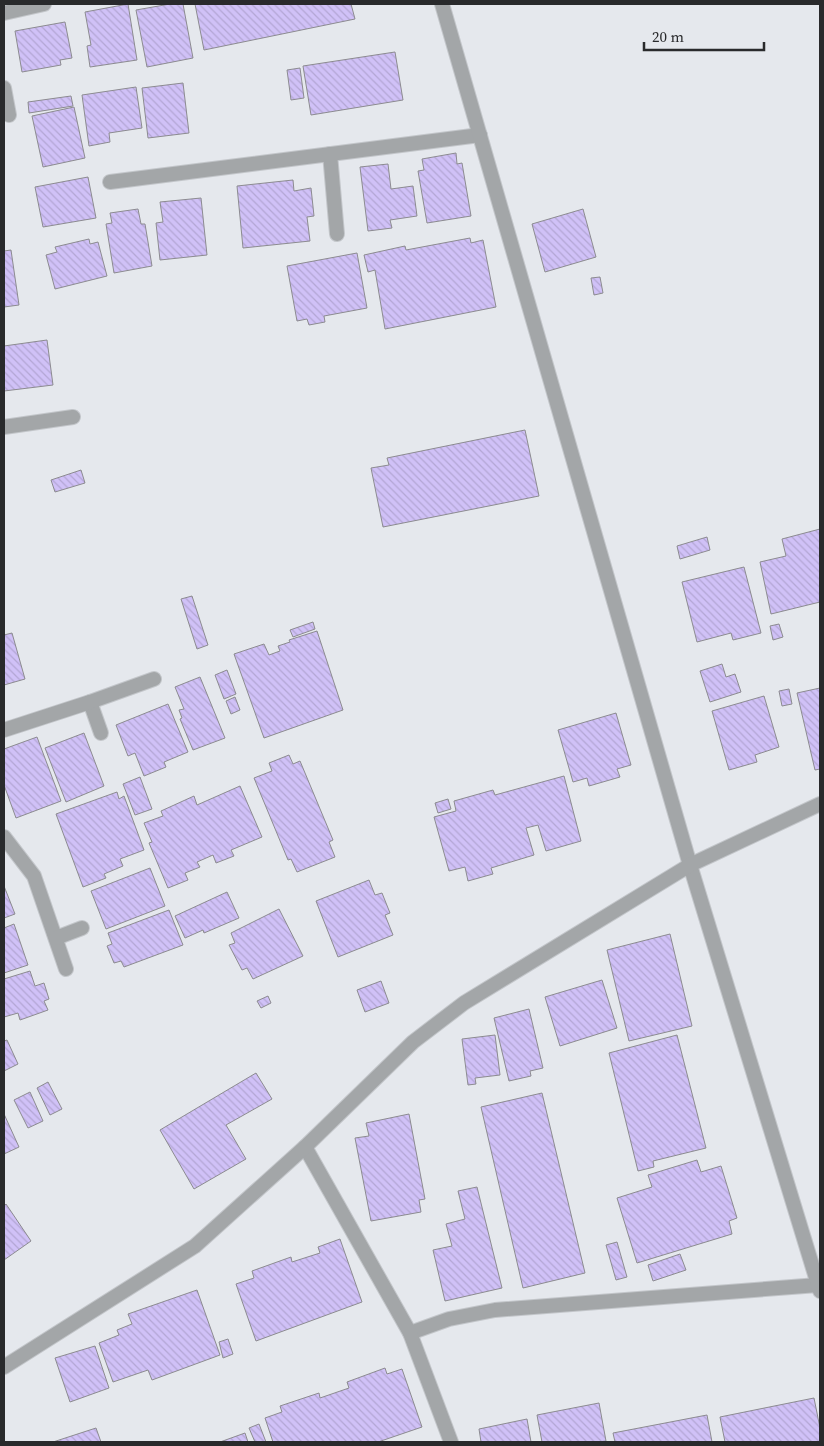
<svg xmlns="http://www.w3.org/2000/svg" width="824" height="1446" font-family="'Source Serif 4',serif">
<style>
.building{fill:url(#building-back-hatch);stroke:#8c8b90}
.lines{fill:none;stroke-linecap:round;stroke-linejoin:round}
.service-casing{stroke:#c3c6ca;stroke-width:16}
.minor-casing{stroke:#c3c6ca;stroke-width:16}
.service{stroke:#a3a6a8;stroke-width:14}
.minor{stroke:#a3a6a8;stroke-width:14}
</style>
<defs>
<pattern id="building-back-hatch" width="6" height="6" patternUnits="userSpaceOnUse" patternTransform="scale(1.25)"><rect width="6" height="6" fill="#d0c1f7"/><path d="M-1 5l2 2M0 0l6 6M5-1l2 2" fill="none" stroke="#b3a6d4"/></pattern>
</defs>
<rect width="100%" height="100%" fill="#e5e8ed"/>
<g class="building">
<polygon points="128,4 137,60 90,67 87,46 91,45 85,12"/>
<polygon points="170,4 183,4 193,58 147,67 136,10"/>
<polygon points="195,4 351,4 355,19 204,50"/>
<polygon points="65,22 72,58 60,60 61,65 22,72 15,31"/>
<polygon points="395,52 403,100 311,115 303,66"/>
<polygon points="300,68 304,98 291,100 287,70"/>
<polygon points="183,83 189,133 148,138 142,88"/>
<polygon points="136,87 142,128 109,133 110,142 89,146 82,95"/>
<polygon points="71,96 73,106 29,113 28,102"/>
<polygon points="74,107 85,158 43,167 32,116"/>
<polygon points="456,153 457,164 462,163 471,216 427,223 418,171 424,170 422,159"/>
<polygon points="388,164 391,189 413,186 417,216 390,220 392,228 368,231 360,167"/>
<polygon points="88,177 96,218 43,227 35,187"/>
<polygon points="293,180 294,191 311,188 314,216 307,217 310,241 243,248 237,186"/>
<polygon points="201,198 207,255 160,260 156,223 163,222 160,202"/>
<polygon points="138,209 141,224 145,224 152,266 114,273 106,224 112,223 110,213"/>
<polygon points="583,209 596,257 545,272 532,224"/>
<polygon points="470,238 471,243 483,240 496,307 385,329 375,270 368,272 364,255 405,246 406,250"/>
<polygon points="89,239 90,244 98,242 107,276 55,289 46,255 57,252 55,247"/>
<polygon points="11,250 19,305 4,307 4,251"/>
<polygon points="357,253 367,308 324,316 325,322 309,325 307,319 297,321 287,266"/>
<polygon points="600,277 603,293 594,295 591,278"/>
<polygon points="47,340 53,385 4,391 4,346"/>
<polygon points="525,430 539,496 383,527 371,468 389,465 387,458"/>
<polygon points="81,470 85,483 55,492 51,480"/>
<polygon points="820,529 820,602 771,614 760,562 786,556 782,539"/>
<polygon points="707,537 710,550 680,559 677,546"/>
<polygon points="744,567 761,633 733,640 731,633 697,642 682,582"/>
<polygon points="192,596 208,645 197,649 181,599"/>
<polygon points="313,622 315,629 293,637 290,630"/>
<polygon points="779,624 783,637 773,640 770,626"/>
<polygon points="317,631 343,710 264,738 234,654 264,644 269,655 280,651 278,646 290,642 289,640"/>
<polygon points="12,633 25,679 4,685 4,635"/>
<polygon points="722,664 726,677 735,674 741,692 710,702 700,671"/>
<polygon points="227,670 236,694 224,699 215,675"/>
<polygon points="200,677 225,738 193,750 180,719 182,718 179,710 184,709 175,687"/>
<polygon points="820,688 820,769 815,770 797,693"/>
<polygon points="789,689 792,704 782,706 779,691"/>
<polygon points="764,696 779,747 755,755 757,762 729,770 712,711"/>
<polygon points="235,697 240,710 231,714 226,701"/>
<polygon points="168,704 188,752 164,762 166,767 144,776 135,753 128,756 116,725"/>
<polygon points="616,713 631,765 617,769 620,777 589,786 587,778 573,782 558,730"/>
<polygon points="84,733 104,786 66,802 45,748"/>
<polygon points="37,737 61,801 16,818 4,785 4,749"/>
<polygon points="289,755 293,764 300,761 333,840 329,842 335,857 297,872 291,859 288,860 254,778 272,771 269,763"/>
<polygon points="564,776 581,841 546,851 538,825 526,828 534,855 491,868 493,874 468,881 465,867 449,871 434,817 456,811 454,801 493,790 495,795"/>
<polygon points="140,777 152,809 135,815 123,784"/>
<polygon points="240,786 262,837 231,850 234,856 216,863 213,855 197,862 200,867 185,873 188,880 168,888 149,843 152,842 144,823 163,816 161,811 194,796 197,805"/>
<polygon points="117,792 119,799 124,796 144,850 120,859 123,866 104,874 106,878 83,887 56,814"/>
<polygon points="448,799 451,809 438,813 435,803"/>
<polygon points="150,868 165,906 106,929 91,891"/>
<polygon points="369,880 375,895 382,893 390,913 385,915 393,935 338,957 316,901"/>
<polygon points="4,886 15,914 4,918"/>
<polygon points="227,892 239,918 204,933 203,930 185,938 175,916"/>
<polygon points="279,909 303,956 253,979 247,968 242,970 229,945 235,943 231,933"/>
<polygon points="169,910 183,945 124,967 121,961 114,963 107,946 112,944 108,933"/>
<polygon points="14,924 28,965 4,973 4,928"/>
<polygon points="670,934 692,1026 629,1041 607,950"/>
<polygon points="30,971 35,986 44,983 49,999 44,1001 48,1010 20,1020 18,1013 4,1017 4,979"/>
<polygon points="602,980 617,1028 560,1046 545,997"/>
<polygon points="381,981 389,1003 365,1012 357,990"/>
<polygon points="268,996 271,1003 261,1008 257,1001"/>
<polygon points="529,1009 543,1068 530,1071 531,1076 509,1081 494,1018"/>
<polygon points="495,1035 500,1075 475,1078 476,1084 468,1085 462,1039"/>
<polygon points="677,1035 706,1148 653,1161 654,1167 638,1171 609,1053"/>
<polygon points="7,1040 18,1064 4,1071 4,1041"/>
<polygon points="256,1073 272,1099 226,1125 246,1159 194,1189 160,1130"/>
<polygon points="48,1082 62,1109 50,1115 37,1088"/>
<polygon points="30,1092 43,1121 28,1128 14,1100"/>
<polygon points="542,1093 585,1273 523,1288 481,1107"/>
<polygon points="4,1114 19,1147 4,1154"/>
<polygon points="409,1114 425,1199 419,1200 421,1212 371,1221 355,1138 369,1136 366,1123"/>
<polygon points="697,1160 701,1172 721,1166 737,1218 729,1221 732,1234 637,1263 617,1198 652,1187 648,1175"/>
<polygon points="477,1187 502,1288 445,1301 433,1250 452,1246 446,1224 465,1219 458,1191"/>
<polygon points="6,1204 31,1241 4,1260 4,1206"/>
<polygon points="340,1239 362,1302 256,1341 236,1284 254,1278 252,1271 291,1257 292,1262 320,1253 318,1247"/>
<polygon points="617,1242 627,1277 616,1280 606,1245"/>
<polygon points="680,1254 686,1270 653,1281 648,1265"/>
<polygon points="197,1290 220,1355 152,1380 148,1370 113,1382 99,1343 119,1335 117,1330 132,1324 128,1314"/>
<polygon points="228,1339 233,1354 223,1358 219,1342"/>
<polygon points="95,1346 109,1388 70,1402 55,1358"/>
<polygon points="385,1368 387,1374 402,1369 422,1427 378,1442 273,1442 265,1418 282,1412 280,1406 319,1393 320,1398 349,1388 347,1382"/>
<polygon points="814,1398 820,1428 820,1442 725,1442 720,1417"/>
<polygon points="599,1403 606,1441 598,1442 542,1442 537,1415"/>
<polygon points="707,1415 712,1442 615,1442 613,1433"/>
<polygon points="527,1419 531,1442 481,1442 479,1429"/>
<polygon points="259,1424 266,1442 255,1442 249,1428"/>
<polygon points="96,1428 101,1442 53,1442"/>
<polygon points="245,1433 248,1442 220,1442"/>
</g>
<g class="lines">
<g class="service-casing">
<g id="service">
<polyline points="4,13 44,4"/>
<polyline points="4,88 9,115"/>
<polyline points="330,154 337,234"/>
<polyline points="110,182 480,135"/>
<polyline points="4,427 73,417"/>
<polyline points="90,702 101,733"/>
<polyline points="4,837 34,876 66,969"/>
<polyline points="410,1333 449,1319 495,1310 818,1285"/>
</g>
</g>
<g class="minor-casing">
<g id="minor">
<polyline points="442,4 690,865 820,1291"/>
<polyline points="4,730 90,702 154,679"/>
<polyline points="56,938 82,928"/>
<polyline points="305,1147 410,1333 451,1442"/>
<polyline points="4,1367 195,1246 305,1147 413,1042 464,1003 690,865 820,804"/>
</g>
</g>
<use href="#service" class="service"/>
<use href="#minor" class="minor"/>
</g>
<rect width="824" height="1446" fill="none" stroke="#292a2c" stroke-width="10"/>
<path d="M644 42v8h120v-8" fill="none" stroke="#292a2c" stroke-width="2.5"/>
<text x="652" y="42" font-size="15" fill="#292a2c" stroke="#e5e8ed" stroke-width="4" paint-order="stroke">20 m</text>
</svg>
